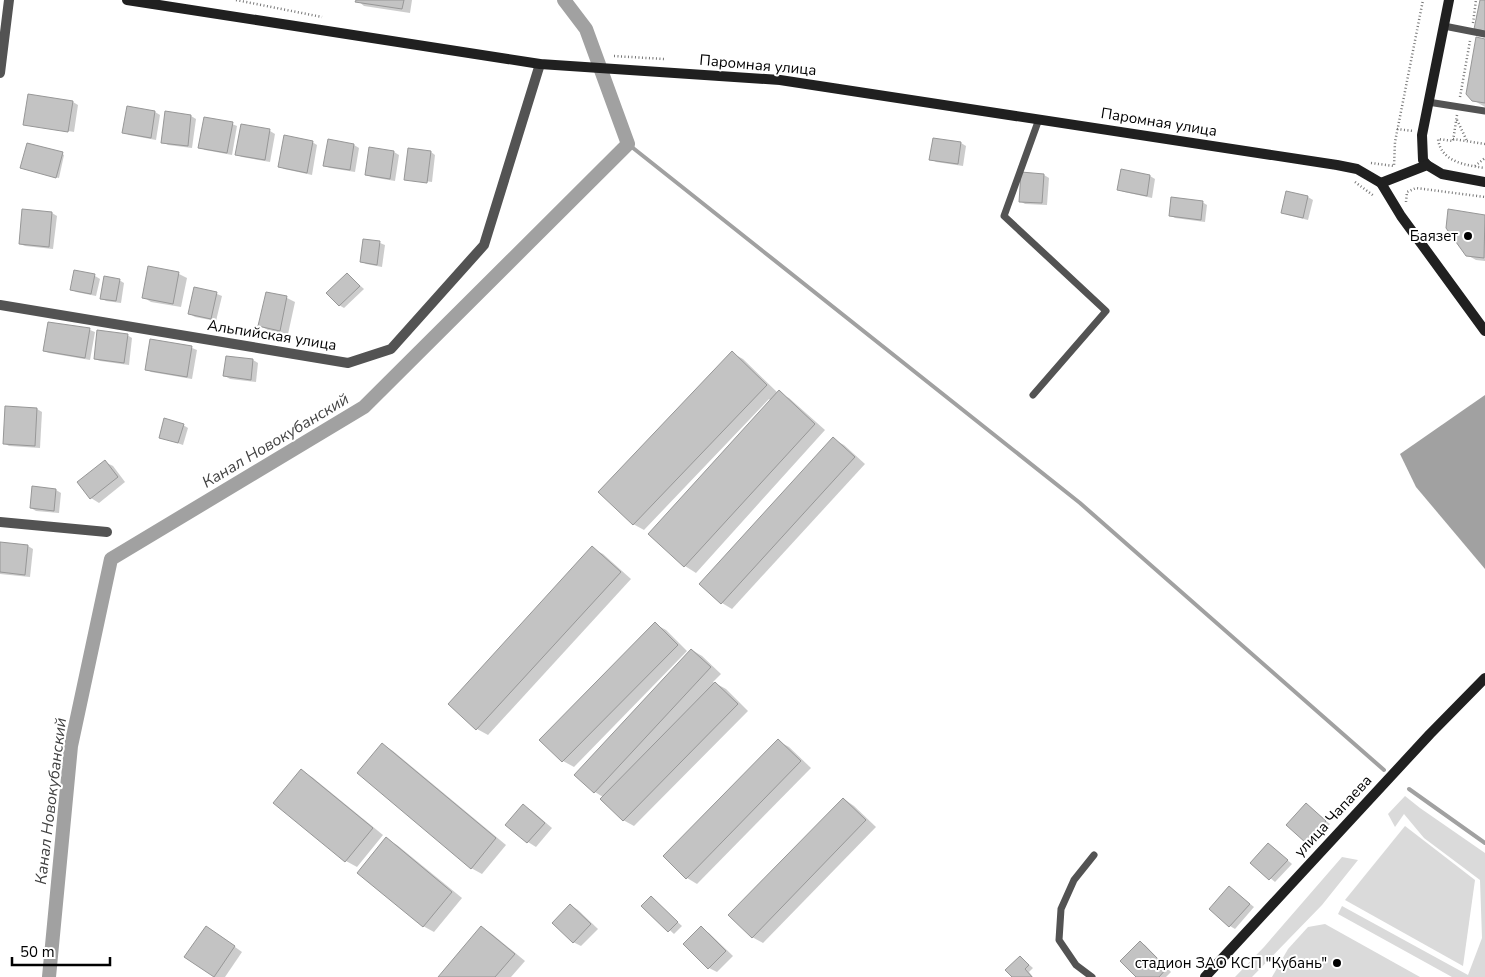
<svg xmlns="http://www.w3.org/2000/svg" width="1485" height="977" font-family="'Nunito Sans',sans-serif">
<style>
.green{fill:#dadada}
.water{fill:#a1a1a1}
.shadow{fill:#0003}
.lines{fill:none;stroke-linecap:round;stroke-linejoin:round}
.stream{stroke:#a1a1a1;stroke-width:4}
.canal{stroke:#a1a1a1;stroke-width:14}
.building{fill:#c3c3c3;stroke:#979797}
.path{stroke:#757575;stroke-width:2.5;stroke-dasharray:1 2.5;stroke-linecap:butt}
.lane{stroke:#535353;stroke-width:7}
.street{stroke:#535353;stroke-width:10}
.secondary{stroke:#202020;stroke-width:10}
.poi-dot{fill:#000;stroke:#fff;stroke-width:2}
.labels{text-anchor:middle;stroke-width:4;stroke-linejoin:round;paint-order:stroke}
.street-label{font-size:15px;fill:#000;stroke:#fff}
.poi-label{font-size:15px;fill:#000;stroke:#fff;text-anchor:end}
.water-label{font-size:16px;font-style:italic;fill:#424242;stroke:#fff}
</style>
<rect width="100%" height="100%" fill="#fff"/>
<g class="green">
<polygon points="1405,796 1420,808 1485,853 1485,977 1452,977 1338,914 1342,906 1468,975 1482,938 1480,880 1424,838 1404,814 1395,827 1388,814"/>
<polygon points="1405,826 1475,880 1463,966 1345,900"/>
<polygon points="1342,857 1358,860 1322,905 1252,977 1235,977 1264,947"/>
<polygon points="1325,924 1420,977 1272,977 1288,949 1308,927"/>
</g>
<polygon class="water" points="1485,395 1485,569 1416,487 1400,454"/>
<g class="shadow">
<polygon points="357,0 412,0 410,13 364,6"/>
<polygon points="1485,40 1485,107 1473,100"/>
<polygon points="29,95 73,102 78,105 74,132 28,124 28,126 24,124"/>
<polygon points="128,107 155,112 160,115 156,140 129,135 124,132"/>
<polygon points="166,113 191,116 196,119 192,148 168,145 163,142"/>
<polygon points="232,124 237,126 232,155 205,150 200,147"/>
<polygon points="270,131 275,134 270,162 242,157 237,155"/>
<polygon points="329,141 354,145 359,148 355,172 330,168 325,166"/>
<polygon points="312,142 317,145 312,175 284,169 279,166"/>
<polygon points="961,143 966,146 963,166 936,162 931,159"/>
<polygon points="394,152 399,155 395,181 371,177 366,174"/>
<polygon points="431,152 435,155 432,182 409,179 409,181 405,179"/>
<polygon points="62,154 64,155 59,178 24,169"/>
<polygon points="1122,171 1150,176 1155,179 1152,198 1124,192 1119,190"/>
<polygon points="1044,175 1049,178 1047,205 1025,204 1020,201"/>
<polygon points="1287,193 1308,197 1313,200 1308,220 1288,215 1283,212"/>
<polygon points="1202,202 1207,205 1205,222 1175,218 1170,215"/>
<polygon points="1450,211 1485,216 1485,261 1476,260 1467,255"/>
<polygon points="52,213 57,216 53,249 25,246 20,244"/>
<polygon points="364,240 380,243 385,245 382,267 366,264 361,261"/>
<polygon points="149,268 179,274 187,278 181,307 151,302 143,297"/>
<polygon points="75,272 95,276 100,279 96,296 76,292 71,289"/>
<polygon points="347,274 364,289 344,308 339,305"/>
<polygon points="119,280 124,283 121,303 106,301 101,298"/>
<polygon points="266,293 287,298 295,302 288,334 268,330 260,326"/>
<polygon points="217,294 222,296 216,321 195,317 190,314"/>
<polygon points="90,330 95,332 90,360 49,353 44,351"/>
<polygon points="127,335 132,338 129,365 100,361 95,359"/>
<polygon points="192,348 197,350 192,379 151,372 146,369"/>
<polygon points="732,353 743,359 778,393 789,398 825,430 696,573 685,566 649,534 771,401 769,399 644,530 633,524"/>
<polygon points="253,360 258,363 256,382 230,379 225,376"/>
<polygon points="6,407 37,409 42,412 40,448 9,446 4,443"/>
<polygon points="183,425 188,428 183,445 160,437"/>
<polygon points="833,439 844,445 865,464 732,609 722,603 701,584"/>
<polygon points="105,462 113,466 125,482 99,503 91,498"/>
<polygon points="56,490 61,493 59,513 36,511 31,508"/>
<polygon points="0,543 28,546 33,549 30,577 0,574"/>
<polygon points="592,548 603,554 631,579 488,735 477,729 449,704"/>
<polygon points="655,624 666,630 687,651 574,767 563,761 541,739"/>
<polygon points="692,650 702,656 721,674 713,682 726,689 748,711 634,826 623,820 603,797 595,792 576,775"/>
<polygon points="778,741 789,747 811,768 697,884 687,878"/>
<polygon points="383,745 393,751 506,845 482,874 471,868"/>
<polygon points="301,771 312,777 383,835 357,867 346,861 275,803"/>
<polygon points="844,799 854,806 876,827 763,943 752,937"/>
<polygon points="1306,804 1330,824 1311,845 1306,842"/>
<polygon points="523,806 531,810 552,828 536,847 528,842 507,824"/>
<polygon points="386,839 397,845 462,898 434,932 423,926"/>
<polygon points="1269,844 1292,864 1275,882 1252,863"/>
<polygon points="1230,888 1254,907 1235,929 1230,926"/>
<polygon points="651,898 682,926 674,934 643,906"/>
<polygon points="570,905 578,910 598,929 581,946 573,942"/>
<polygon points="482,927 492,934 525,961 511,977 439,977"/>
<polygon points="701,928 709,933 733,956 717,972 709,968"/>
<polygon points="214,932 242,952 225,977 215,977 186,957"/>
<polygon points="1140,942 1145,945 1171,972 1166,977 1138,977"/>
<polygon points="1020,957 1033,968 1029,972 1033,977 1014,977"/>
</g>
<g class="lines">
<g class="stream">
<polyline points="628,144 1080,503 1384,770"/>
<polyline points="1409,789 1485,843"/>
</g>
<polyline class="canal" points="49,977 71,746 111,559 364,407 628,144 586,29 564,0"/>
</g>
<g class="building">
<polygon points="356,0 404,0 402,9 355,2"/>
<polygon points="1480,0 1485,0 1485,31 1474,29"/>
<polygon points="1476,37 1485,39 1485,103 1472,101 1466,94"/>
<polygon points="28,94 73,101 68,132 23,125"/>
<polygon points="127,106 155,111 151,138 122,133"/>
<polygon points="165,111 191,115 188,146 161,143"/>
<polygon points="204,117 233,122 227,153 198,148"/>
<polygon points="241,124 270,129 265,160 235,155"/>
<polygon points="284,135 313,141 307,173 278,167"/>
<polygon points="933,138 961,142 958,164 929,160"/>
<polygon points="328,139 354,144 350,170 323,166"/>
<polygon points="27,143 63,152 56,178 20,168"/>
<polygon points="369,147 394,151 390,179 365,175"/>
<polygon points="408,148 431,151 427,183 404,180"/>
<polygon points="1121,169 1150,175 1147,196 1117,190"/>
<polygon points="1021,172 1044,174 1042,203 1019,202"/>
<polygon points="1286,191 1308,196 1303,218 1281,213"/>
<polygon points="1171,197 1203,201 1201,220 1169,216"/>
<polygon points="22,209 52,212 49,247 19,244"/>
<polygon points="1448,209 1485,215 1484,258 1466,256 1446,228"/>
<polygon points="363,239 380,241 377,265 360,262"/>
<polygon points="148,266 179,272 173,304 142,298"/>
<polygon points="74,270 95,274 91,294 70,290"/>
<polygon points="347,273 360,286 339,306 326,293"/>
<polygon points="104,276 120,279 116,301 100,299"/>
<polygon points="194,287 217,292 211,319 188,314"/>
<polygon points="266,292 287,296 280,331 258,326"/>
<polygon points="48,322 90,328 85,358 43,351"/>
<polygon points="97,330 128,334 124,363 94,359"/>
<polygon points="150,339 192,346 187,377 145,370"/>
<polygon points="732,351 767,385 633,525 598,492"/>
<polygon points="226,356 253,359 251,380 223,376"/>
<polygon points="779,390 815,424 684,567 648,534"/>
<polygon points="5,406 37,408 35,446 3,444"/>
<polygon points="164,418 184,424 178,443 159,438"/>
<polygon points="833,437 855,457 721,604 699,584"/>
<polygon points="105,460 118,477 90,499 77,482"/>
<polygon points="32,486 56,489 54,511 30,508"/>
<polygon points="0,542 28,545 25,575 0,572"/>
<polygon points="592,546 621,572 476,730 448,704"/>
<polygon points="655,622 678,645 562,762 539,740"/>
<polygon points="691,649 711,667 594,793 574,775"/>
<polygon points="715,682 738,704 623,821 600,799"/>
<polygon points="778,739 801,761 686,879 663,856"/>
<polygon points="382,743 496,838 471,869 357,773"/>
<polygon points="301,769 373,828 345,862 273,803"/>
<polygon points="843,798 866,820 752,938 728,915"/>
<polygon points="1306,803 1326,821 1306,843 1286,825"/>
<polygon points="523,804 545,823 527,843 505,825"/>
<polygon points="386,837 452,892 423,927 357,873"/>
<polygon points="1268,843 1288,860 1269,880 1250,863"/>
<polygon points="1229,886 1250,904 1229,927 1209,909"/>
<polygon points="651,896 678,922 668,932 641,906"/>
<polygon points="570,904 591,924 573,943 552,923"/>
<polygon points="206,926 235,946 214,977 184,957"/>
<polygon points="481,926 515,954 495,977 438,977"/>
<polygon points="701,926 726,951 708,969 683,944"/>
<polygon points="1140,941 1167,968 1159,977 1136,977 1120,961"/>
<polygon points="1020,956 1029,965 1025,969 1032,977 1012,977 1005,970"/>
</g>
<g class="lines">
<g class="path">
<polyline points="236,0 322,17"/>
<polyline points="1473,23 1476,0"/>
<polyline points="614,56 664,59"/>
<polyline points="1460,97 1470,41"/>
<path d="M1457,115l-4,26 -15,-2c3,23 27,26 47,29"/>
<polyline points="1457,120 1467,141"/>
<polyline points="1397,129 1413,131"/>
<polyline points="1453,139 1485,144"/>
<polyline points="1371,163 1394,166 1395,142 1423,0"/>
<polyline points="1475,166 1485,158"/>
<polyline points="1355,182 1374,196"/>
<polyline points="1406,202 1407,192 1416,188 1485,197"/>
</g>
<g class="lane">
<polyline points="1444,26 1485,34"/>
<polyline points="1428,102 1485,111"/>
<polyline points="1033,395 1106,311 1004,216 1039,119"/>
<polyline points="1092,977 1076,965 1059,940 1061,909 1074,880 1094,855"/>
</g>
<g class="street">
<polyline points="0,73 9,0"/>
<polyline points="0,305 348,363 391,349 484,245 540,64"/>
<polyline points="0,522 107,532"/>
</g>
<g class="secondary">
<polyline points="127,0 540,64 780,80 1337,165 1357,169 1381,183 1401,216 1485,331"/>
<polyline points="1427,165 1423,160 1422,135 1449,0"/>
<polyline points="1381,183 1427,165 1442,174 1485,182"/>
<polyline points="1205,977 1430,734 1485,678"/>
</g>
</g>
<g class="poi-dot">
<circle cx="1468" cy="236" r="5"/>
<circle cx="1337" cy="963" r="5"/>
</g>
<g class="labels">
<g class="street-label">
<text transform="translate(758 65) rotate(5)" y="5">Паромная улица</text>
<text transform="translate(1159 122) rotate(9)" y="5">Паромная улица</text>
<text transform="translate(272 335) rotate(9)" y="5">Альпийская улица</text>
<text transform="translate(1333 816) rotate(-47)" y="5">улица Чапаева</text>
</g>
<g class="poi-label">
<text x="1458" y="241">Баязет</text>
<text x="1327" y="968">стадион ЗАО КСП "Кубань"</text>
</g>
<g class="water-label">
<text transform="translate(275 440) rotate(-31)" y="6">Канал Новокубанский</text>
<text transform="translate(50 801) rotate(-83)" y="6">Канал Новокубанский</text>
</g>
</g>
<path d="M12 957v8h98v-8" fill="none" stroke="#000000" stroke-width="2.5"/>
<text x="20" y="957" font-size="15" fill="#000000" stroke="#ffffff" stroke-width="4" paint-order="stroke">50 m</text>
</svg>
